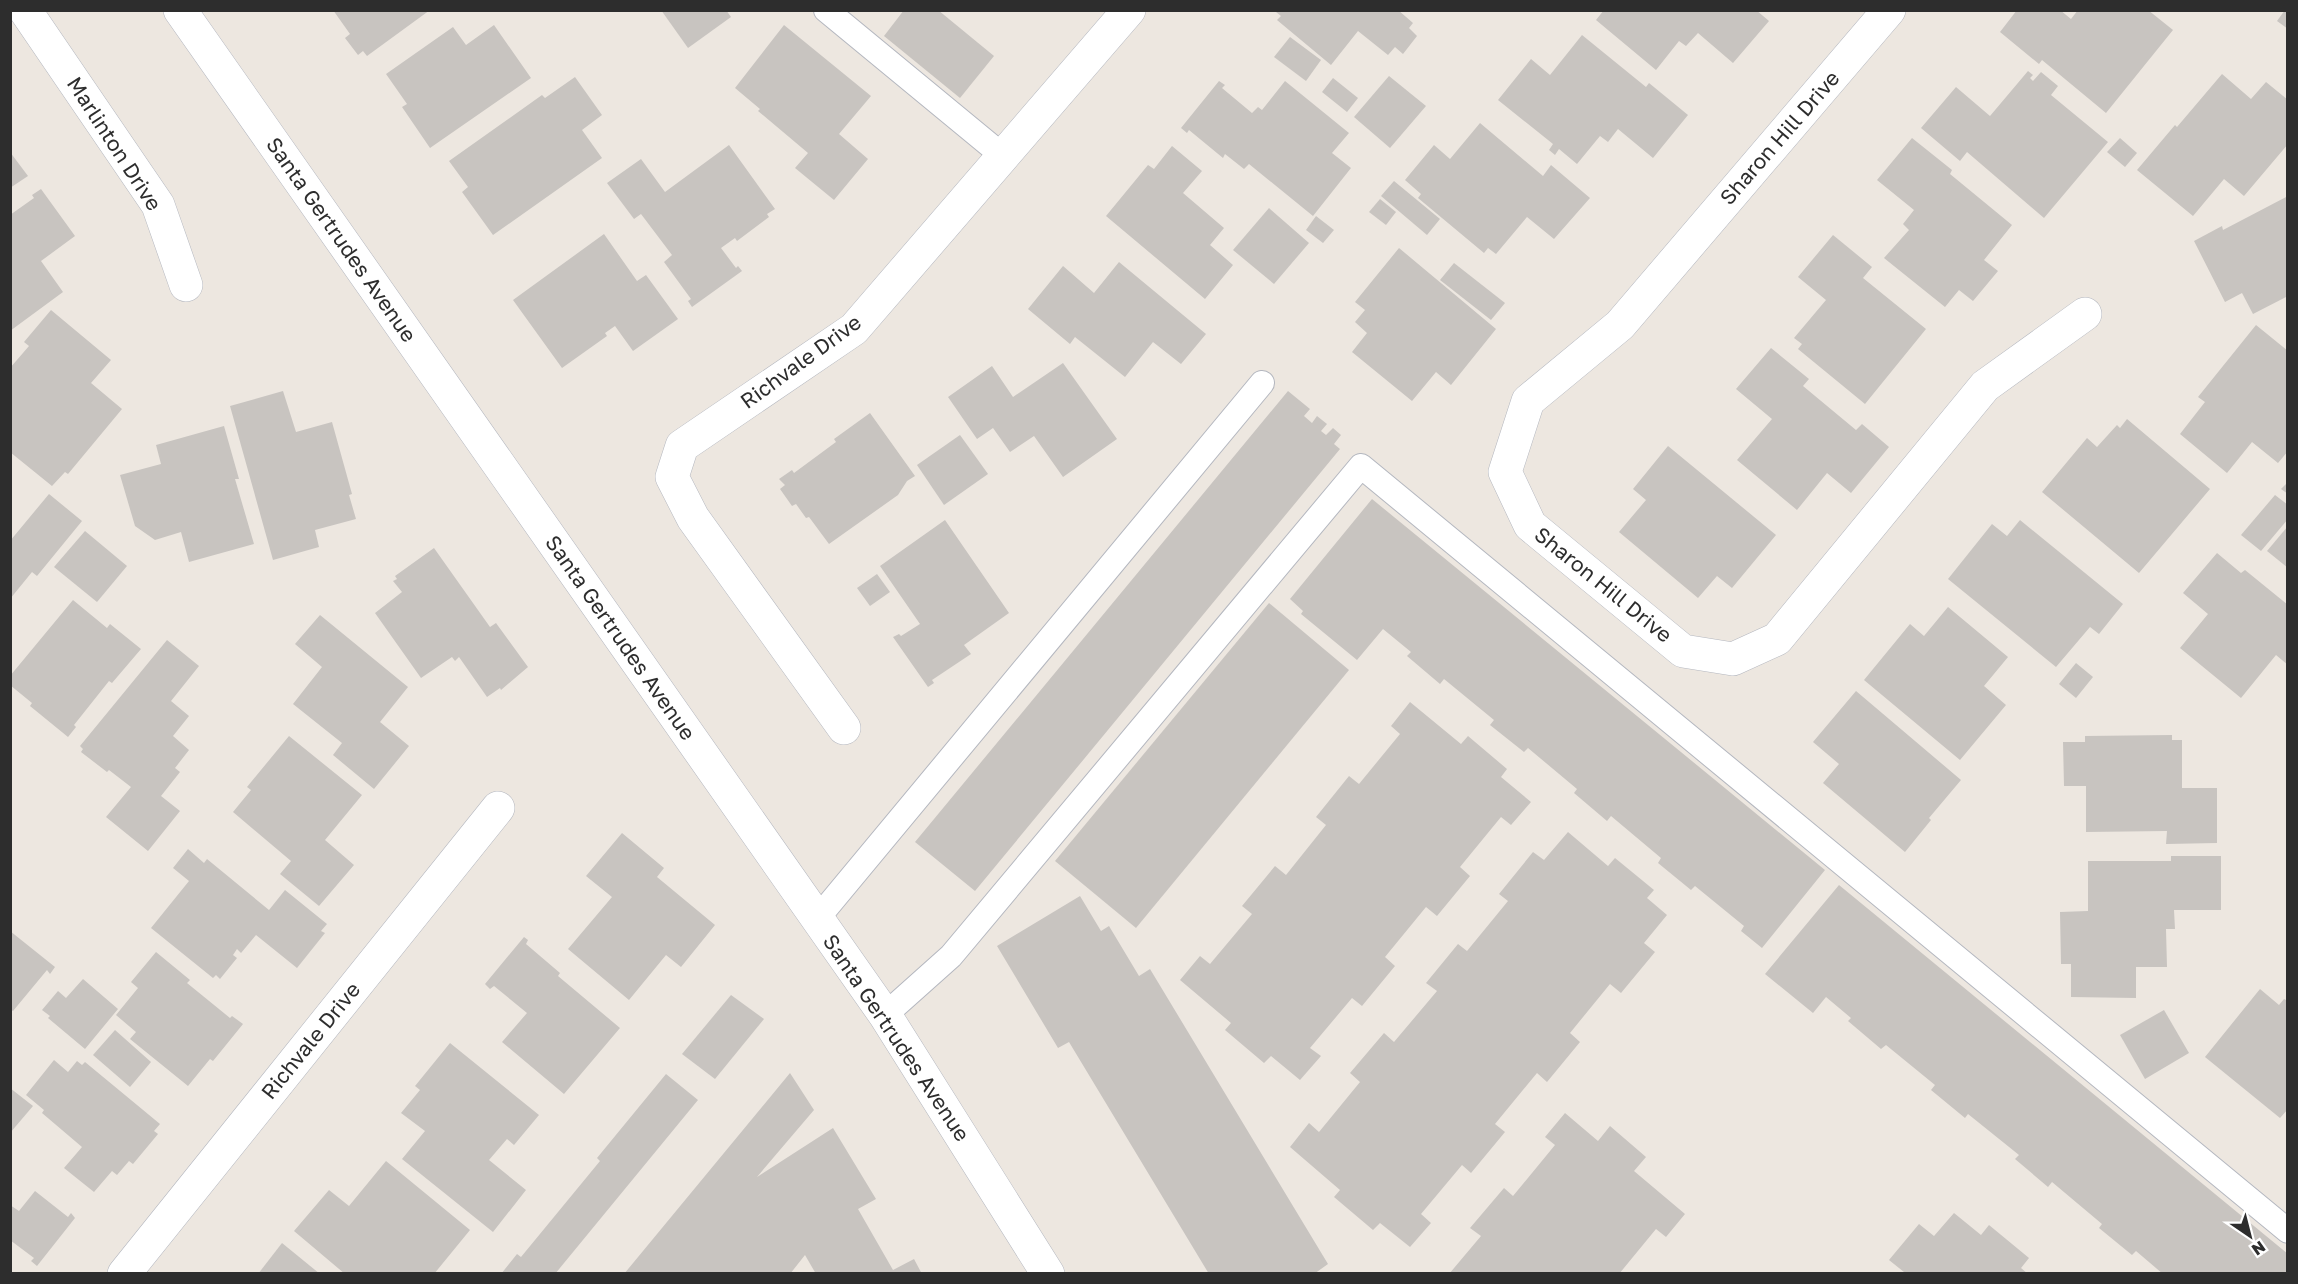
<svg xmlns="http://www.w3.org/2000/svg" width="2298" height="1284" font-family="'Golos Text',sans-serif">
<style>
.building{fill:#c8c4c0}
.lines{fill:none;stroke-linecap:round;stroke-linejoin:round}
.service-casing{stroke:#b4b7bf;stroke-width:26}
.minor-casing{stroke:#b4b7bf;stroke-width:34}
.secondary-casing{stroke:#b4b7bf;stroke-width:34}
.service{stroke:#fff;stroke-width:24}
.minor{stroke:#fff;stroke-width:33}
.secondary{stroke:#fff;stroke-width:33}
.labels{text-anchor:middle;stroke-width:4.5;stroke-linejoin:round;paint-order:stroke}
.street-label{font-size:21px;fill:#2d2d2d;stroke:#fff}
</style>
<rect width="100%" height="100%" fill="#ede7e0"/>
<g class="building">
<polygon points="333,10 430,10 367,56 363,51 358,55 345,38 350,34"/>
<polygon points="661,10 726,10 731,17 688,48"/>
<polygon points="904,10 938,10 994,56 960,98 884,36"/>
<polygon points="1278,10 1398,10 1413,23 1409,28 1417,36 1403,54 1395,47 1388,55 1358,31 1331,65 1277,20 1281,16 1276,12"/>
<polygon points="1604,10 1756,10 1769,21 1733,63 1698,33 1686,46 1679,41 1656,70 1596,20"/>
<polygon points="2017,10 2060,10 2071,19 2078,10 2148,10 2173,30 2106,113 2042,60 2039,64 2000,32"/>
<polygon points="2285,10 2288,10 2288,29 2277,21"/>
<polygon points="494,25 531,78 430,148 402,107 407,104 386,74 453,27 466,45"/>
<polygon points="784,25 871,96 839,134 868,159 834,200 795,168 808,153 758,111 760,109 735,88"/>
<polygon points="1582,35 1646,87 1649,83 1688,115 1653,158 1618,129 1608,142 1600,136 1577,164 1559,149 1555,155 1549,150 1553,144 1498,100 1531,59 1550,75"/>
<polygon points="1290,37 1321,60 1306,81 1274,57"/>
<polygon points="2028,71 2033,75 2030,78 2033,81 2041,72 2058,86 2051,95 2108,142 2044,218 1967,152 1960,161 1921,128 1956,87 1990,116"/>
<polygon points="2222,74 2251,99 2266,82 2288,100 2288,144 2244,196 2224,179 2193,216 2137,170 2175,125 2177,127"/>
<polygon points="1389,76 1426,106 1390,148 1354,117"/>
<polygon points="575,77 602,115 582,130 602,158 493,235 462,192 468,187 449,161 542,95 545,98"/>
<polygon points="1333,78 1358,98 1347,112 1322,92"/>
<polygon points="1219,81 1225,85 1222,88 1252,113 1258,107 1262,110 1285,81 1349,133 1332,153 1351,168 1313,216 1249,164 1244,169 1225,154 1223,158 1189,130 1187,133 1181,128"/>
<polygon points="1480,123 1543,176 1551,165 1590,198 1554,239 1527,217 1496,254 1488,248 1484,253 1418,198 1421,194 1405,180 1434,145 1450,159"/>
<polygon points="1912,138 1952,170 1950,174 2012,225 1984,260 1998,271 1973,301 1959,290 1945,307 1884,258 1909,230 1903,224 1914,210 1877,180"/>
<polygon points="2120,138 2137,153 2125,167 2107,152"/>
<polygon points="729,145 775,209 767,214 769,217 737,241 735,238 721,248 736,268 738,266 742,271 692,307 688,301 691,299 664,262 672,255 641,214 634,219 607,183 641,159 665,192"/>
<polygon points="1172,146 1202,171 1183,193 1224,228 1210,245 1233,265 1205,299 1106,216 1148,165 1154,169"/>
<polygon points="10,152 28,176 10,188"/>
<polygon points="1394,181 1440,219 1427,235 1381,196"/>
<polygon points="41,189 75,236 41,261 63,292 10,331 10,215 34,198 32,195"/>
<polygon points="2288,196 2288,296 2253,314 2242,293 2225,302 2194,241 2222,226 2223,230"/>
<polygon points="1380,199 1396,212 1386,225 1369,212"/>
<polygon points="1269,208 1309,243 1274,284 1233,250"/>
<polygon points="1316,216 1334,230 1323,243 1306,230"/>
<polygon points="604,234 637,281 646,275 678,319 633,351 615,326 605,333 607,336 562,368 513,300"/>
<polygon points="1833,235 1872,267 1863,278 1926,329 1865,404 1798,349 1802,344 1794,338 1826,300 1798,277"/>
<polygon points="1399,248 1496,329 1451,385 1436,372 1412,401 1352,352 1367,333 1355,322 1365,310 1355,302"/>
<polygon points="1119,262 1206,334 1181,364 1153,342 1125,377 1075,337 1070,344 1028,309 1063,266 1094,293"/>
<polygon points="1454,263 1505,303 1491,320 1440,280"/>
<polygon points="51,310 111,360 91,383 122,409 68,474 65,472 52,486 10,452 10,368 29,346 24,342"/>
<polygon points="2256,325 2288,351 2288,451 2278,463 2252,442 2227,473 2180,434 2205,402 2198,397"/>
<polygon points="1771,348 1809,379 1803,386 1856,430 1862,424 1889,447 1851,493 1827,473 1797,510 1737,460 1772,419 1736,389"/>
<polygon points="1063,363 1117,439 1063,477 1034,436 1010,452 993,428 977,439 948,397 992,366 1013,397"/>
<polygon points="283,391 296,432 332,422 352,494 349,495 356,519 315,530 319,547 273,560 230,406"/>
<polygon points="1288,391 1310,409 1304,416 1312,423 1317,416 1327,424 1321,431 1326,435 1333,428 1341,435 1334,444 1340,449 975,891 915,842"/>
<polygon points="870,413 915,476 907,481 898,495 829,544 809,517 806,518 796,504 792,506 780,489 785,485 779,479 792,470 794,473 836,442 834,439"/>
<polygon points="2127,419 2210,489 2139,573 2042,492 2087,438 2097,447 2117,425 2120,428"/>
<polygon points="224,426 239,479 235,479 254,544 189,562 181,532 155,540 135,526 120,475 161,464 156,445"/>
<polygon points="960,435 988,474 944,505 917,465"/>
<polygon points="1668,446 1776,535 1732,588 1717,576 1698,598 1619,532 1646,500 1633,489"/>
<polygon points="2288,482 2288,494 2281,489"/>
<polygon points="49,494 82,521 37,576 32,572 10,599 10,541"/>
<polygon points="2275,495 2288,505 2288,519 2261,551 2241,535"/>
<polygon points="1372,499 1825,870 1762,948 1741,931 1744,926 1695,886 1691,890 1658,863 1661,858 1611,816 1607,821 1574,793 1577,789 1528,748 1524,752 1490,725 1494,720 1444,679 1440,684 1407,656 1411,652 1383,629 1357,660 1301,614 1303,611 1290,599"/>
<polygon points="945,520 1009,613 964,645 971,654 932,680 934,683 928,687 893,637 899,634 901,636 920,624 880,566"/>
<polygon points="2020,520 2123,604 2099,634 2090,627 2056,667 1948,579 1992,524 2007,536"/>
<polygon points="2288,526 2288,568 2267,551"/>
<polygon points="85,531 127,566 97,602 54,567"/>
<polygon points="434,548 490,627 496,623 528,667 501,690 500,688 487,697 459,657 455,661 452,657 421,678 375,613 402,592 393,581 397,579 395,576"/>
<polygon points="2217,553 2241,573 2245,570 2288,605 2288,665 2276,655 2241,698 2180,648 2208,614 2183,593"/>
<polygon points="877,574 890,592 870,606 857,588"/>
<polygon points="73,600 107,628 110,624 141,649 112,683 109,681 74,725 76,727 68,737 30,706 32,703 10,685 10,676"/>
<polygon points="1269,603 1349,670 1136,928 1055,861"/>
<polygon points="1948,607 2008,657 1984,686 2006,705 1960,760 1864,680 1910,624 1924,636"/>
<polygon points="320,615 408,687 380,722 409,746 374,789 333,755 342,743 293,704 322,667 295,644"/>
<polygon points="167,640 199,666 171,701 189,716 173,736 189,750 175,768 180,772 161,796 180,811 148,851 106,817 131,787 109,770 107,772 81,752 83,749 80,746"/>
<polygon points="2076,663 2093,677 2076,698 2059,684"/>
<polygon points="1856,691 1961,780 1929,818 1931,820 1905,852 1823,783 1839,764 1813,742"/>
<polygon points="1410,702 1461,744 1468,736 1507,769 1501,777 1531,802 1511,825 1501,817 1460,867 1470,876 1437,916 1426,907 1385,957 1395,966 1362,1006 1352,998 1310,1048 1321,1056 1300,1080 1271,1056 1264,1063 1225,1030 1231,1023 1180,980 1200,956 1210,964 1252,914 1242,906 1275,866 1286,875 1326,825 1316,817 1349,776 1359,784 1400,734 1391,726"/>
<polygon points="2172,735 2172,740 2182,740 2182,788 2217,788 2217,843 2166,844 2167,831 2086,832 2086,786 2064,786 2063,742 2085,742 2085,736"/>
<polygon points="289,736 362,795 325,840 354,865 319,906 280,874 291,861 233,812 251,790 247,787"/>
<polygon points="1568,832 1608,866 1615,858 1654,890 1647,898 1667,915 1644,943 1655,952 1621,993 1610,984 1570,1033 1580,1042 1547,1082 1537,1073 1495,1124 1505,1132 1471,1173 1462,1165 1421,1214 1431,1223 1410,1247 1380,1223 1373,1230 1334,1197 1340,1190 1290,1147 1309,1123 1319,1132 1360,1082 1350,1073 1384,1033 1394,1042 1437,991 1426,983 1458,944 1467,951 1508,901 1499,894 1533,852 1544,860"/>
<polygon points="622,833 664,868 657,877 715,925 681,967 666,955 629,1000 568,949 612,897 586,876"/>
<polygon points="188,849 204,863 207,859 269,910 285,890 327,924 321,931 325,933 297,968 256,935 241,953 237,949 233,955 237,958 220,979 216,975 213,978 151,928 189,881 173,868"/>
<polygon points="2171,856 2221,856 2221,910 2174,910 2175,929 2166,929 2167,967 2136,967 2136,998 2071,997 2071,964 2061,964 2060,912 2088,911 2088,861 2171,861"/>
<polygon points="1839,885 2288,1254 2288,1274 2163,1274 2136,1251 2132,1255 2099,1228 2102,1224 2052,1182 2048,1187 2015,1159 2019,1155 1968,1114 1965,1118 1931,1090 1935,1085 1886,1045 1881,1049 1848,1021 1851,1018 1826,997 1813,1013 1765,974"/>
<polygon points="1080,896 1101,931 1109,926 1139,976 1150,969 1328,1264 1314,1274 1209,1274 1069,1042 1058,1048 997,946"/>
<polygon points="10,931 55,967 50,974 47,970 13,1011 10,1009"/>
<polygon points="524,937 528,940 526,944 560,973 558,976 620,1028 564,1094 502,1042 527,1013 494,986 490,989 485,984"/>
<polygon points="156,952 190,980 187,983 230,1018 232,1016 243,1024 213,1061 210,1059 188,1086 130,1039 136,1032 116,1015 138,988 131,982"/>
<polygon points="83,979 118,1009 85,1049 48,1018 50,1016 42,1010 58,991 66,998"/>
<polygon points="2260,989 2279,1005 2284,999 2288,1001 2288,1109 2280,1118 2205,1057"/>
<polygon points="731,995 764,1019 715,1079 682,1054"/>
<polygon points="2164,1010 2189,1053 2145,1079 2120,1035"/>
<polygon points="115,1030 151,1062 130,1087 93,1055"/>
<polygon points="450,1043 539,1115 514,1145 507,1139 489,1160 526,1190 493,1232 402,1159 425,1131 401,1113 420,1090 415,1086"/>
<polygon points="54,1060 68,1072 77,1061 82,1065 85,1062 160,1124 154,1131 158,1134 133,1164 129,1161 117,1175 112,1171 94,1192 64,1168 82,1147 42,1113 44,1110 26,1095"/>
<polygon points="790,1073 814,1110 757,1177 833,1128 876,1199 858,1209 893,1270 914,1259 922,1274 816,1274 805,1255 790,1274 624,1274"/>
<polygon points="666,1074 698,1100 555,1274 501,1274 517,1254 521,1257 600,1161 597,1158"/>
<polygon points="10,1088 33,1106 10,1133"/>
<polygon points="1565,1113 1598,1141 1610,1126 1646,1157 1634,1171 1685,1214 1666,1237 1656,1229 1619,1274 1449,1274 1481,1236 1470,1228 1504,1188 1513,1196 1555,1145 1545,1137"/>
<polygon points="386,1161 470,1230 434,1274 345,1274 294,1231 329,1190 349,1206"/>
<polygon points="35,1191 68,1217 71,1213 75,1218 37,1266 31,1261 34,1258 10,1240 10,1205 19,1211"/>
<polygon points="1954,1213 1981,1235 1989,1225 2029,1258 2021,1268 2028,1274 1902,1274 1904,1272 1889,1260 1919,1224 1934,1236"/>
<polygon points="282,1243 320,1274 258,1274"/>
</g>
<g class="lines">
<g class="service-casing">
<g id="service">
<polyline points="826,10 1003,156"/>
<polyline points="817,919 1262,383"/>
<polyline points="885,1015 951,956 1361,466 2288,1231"/>
</g>
</g>
<g class="minor-casing">
<g id="minor">
<polyline points="25,10 158,205 186,285"/>
<polyline points="1889,10 1620,325 1528,401 1505,472 1530,525 1683,651 1733,659 1777,639 1985,386 2085,314"/>
<polyline points="844,728 693,518 672,477 682,446 854,329 1129,10"/>
<polyline points="124,1274 498,808"/>
</g>
</g>
<g class="secondary-casing">
<polyline id="secondary" points="180,10 885,1015 1048,1274"/>
</g>
<use href="#service" class="service"/>
<use href="#minor" class="minor"/>
<use href="#secondary" class="secondary"/>
</g>
<g class="labels">
<g class="street-label">
<text transform="translate(1780 138) rotate(-49)" y="7">Sharon Hill Drive</text>
<text transform="translate(114 144) rotate(57)" y="7">Marlinton Drive</text>
<text transform="translate(341 240) rotate(55)" y="7">Santa Gertrudes Avenue</text>
<text transform="translate(801 362) rotate(-36)" y="7">Richvale Drive</text>
<text transform="translate(1603 585) rotate(39)" y="7">Sharon Hill Drive</text>
<text transform="translate(620 638) rotate(55)" y="7">Santa Gertrudes Avenue</text>
<text transform="translate(896 1038) rotate(56)" y="7">Santa Gertrudes Avenue</text>
<text transform="translate(311 1041) rotate(-51)" y="7">Richvale Drive</text>
</g>
</g>
<rect width="2298" height="1284" fill="none" stroke="#2d2d2d" stroke-width="24"/>
<g transform="translate(2250 1236) rotate(145)" stroke="#ffffff" stroke-width="4.5" paint-order="stroke">
<path d="M0-4.5L10 22L0 15L-10 22Z" fill="#2d2d2d"/>
<text y="-9" font-size="16" font-weight="bold" text-anchor="middle" fill="#2d2d2d">N</text>
</g>
</svg>
